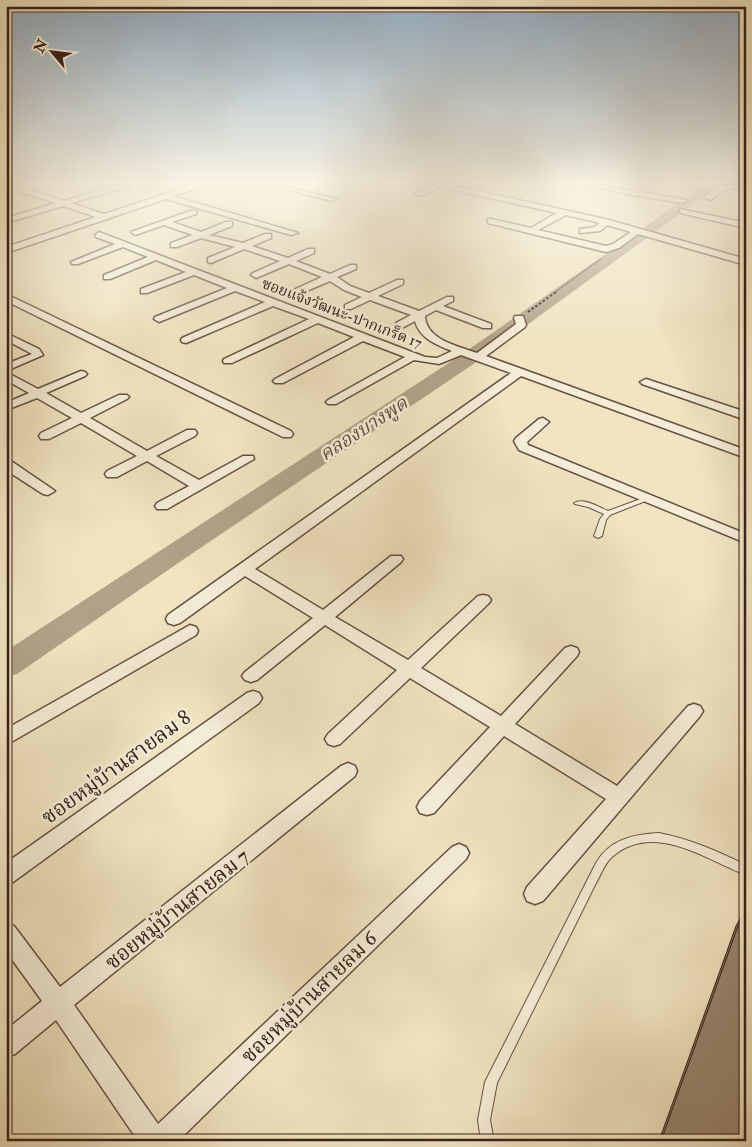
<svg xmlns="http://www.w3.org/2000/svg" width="752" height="1147" font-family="'IM FELL Double Pica','Noto Serif Thai',serif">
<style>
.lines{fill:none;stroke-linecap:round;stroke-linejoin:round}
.river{fill:#b1a288;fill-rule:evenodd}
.lane-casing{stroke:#665243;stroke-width:2}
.street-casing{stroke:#665243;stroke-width:3}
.path-far1{stroke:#382119;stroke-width:1;stroke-dasharray:2 1;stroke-linecap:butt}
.path{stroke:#382119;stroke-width:2;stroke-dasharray:2.5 2;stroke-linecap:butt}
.lane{fill:#f5edd7;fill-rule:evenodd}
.street{fill:#f5edd7;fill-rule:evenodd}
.wall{fill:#837360;stroke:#382119}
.building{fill:#988670;stroke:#382119}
.labels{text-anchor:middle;stroke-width:5;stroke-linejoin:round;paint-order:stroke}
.far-street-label{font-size:15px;fill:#382119;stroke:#f5edd7}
.water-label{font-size:19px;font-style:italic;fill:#624e40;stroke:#f5edd7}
.near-street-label{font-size:21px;fill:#382119;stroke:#f5edd7}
</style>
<rect width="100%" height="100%" fill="#f0e4c1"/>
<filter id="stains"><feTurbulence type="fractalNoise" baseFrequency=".004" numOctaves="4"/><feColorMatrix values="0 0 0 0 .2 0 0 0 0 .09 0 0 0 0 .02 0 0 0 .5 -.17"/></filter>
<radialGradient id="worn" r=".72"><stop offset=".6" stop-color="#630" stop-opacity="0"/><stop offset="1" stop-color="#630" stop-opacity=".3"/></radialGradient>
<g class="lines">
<polygon class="river" points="706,184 721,184 472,365 187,557 17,674 6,677 6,651 458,357"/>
<g class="lane-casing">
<g id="lane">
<polygon points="6,203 13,206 6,211 6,208 8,206 6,205"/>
<path d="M646,497l3,2 -1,1 -38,15 -4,5 -4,16 -4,2 -4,-2 6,-17 4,-5 -16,-7 -13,-3 -1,-1c9,-6 25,4 34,8z"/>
<path d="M659,833c31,6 58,18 87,32v10c-41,-16 -93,-54 -134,-18 -8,7 -11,18 -16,26l-99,200 -7,37 4,21h-13l-3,-21 7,-38 111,-219c13,-23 37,-29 63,-30z"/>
</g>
</g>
<g class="street-casing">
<g id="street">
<polygon points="6,184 23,187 37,184 47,184 47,186 31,190 64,201 121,184 130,184 130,186 71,203 104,214 195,184 204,184 204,186 173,196 298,233 291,235 166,199 6,253 6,247 96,217 63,206 6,223 6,218 56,203 6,187"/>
<polygon points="265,184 276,184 336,199 332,201"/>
<path d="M435,184h12l162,36 137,39v6l-108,-31 -19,14 -13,4 -118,-29v-4h3l40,9 26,-15 -117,-26 -19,9 -7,-2zM566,215l34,8 -5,4 -15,2v4l20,-2 7,-6 24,7 -18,12 -7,2 -68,-16z"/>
<path d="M583,184c17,-2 32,7 47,6 8,0 12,-6 22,-6l-12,8 43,7 4,2 -4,2 -51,-8z"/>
<polygon points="746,184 746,188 723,190 711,200 704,198 718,186"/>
<polygon points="680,209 746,223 746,228 680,213"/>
<path d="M193,210l4,2 -1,2 -24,8 29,10 25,-10h6v4l-23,9 34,8 22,-9h6v4l-19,8 36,12 20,-9h6v4l-18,8 34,13 20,-9h6v4l-19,8 13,9 19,7 28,-13h6v4l-25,12 41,15 28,-14h6v4l-10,5 48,18v4h-8l-47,-18 -11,6c1,24 33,30 52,37l39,-29 -2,-6 1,-2h8l3,9 -1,2 -39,29 260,94v8l-225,-82 -266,193 68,41 68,-54h10l2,3 -2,3 -66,55 73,43 70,-64 5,-1 5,1 3,4 -3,4 -67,64 80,48 64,-68 6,-2 6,2 2,4 -2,4 -62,68 102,62 71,-80 6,-2 6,2 3,5 -3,5 -157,185 -8,3 -8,-3 -3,-7 3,-7 79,-88 -102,-63 -70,77 -7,2 -7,-2 -3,-6 3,-6 70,-74 -80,-49 -70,66 -6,2 -6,-2 -3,-5 3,-5 69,-64 -72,-45 -68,55 -6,2 -6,-2 -3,-4 3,-4 68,-54 -68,-42 -65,47 -6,2 -6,-2 -2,-4 2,-4 343,-242 -50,-18 -22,9 -25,-4 -78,44h-8l-2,-2 2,-2 77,-43 -42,-16 -80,42h-8l-2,-2 2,-2 79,-42 -36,-14 -86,40h-8l-1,-2 1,-2 85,-40 -36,-13 -87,37 -4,-1 -1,-2 1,-2 83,-36 -30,-11 -76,31 -5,-3 1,-2 72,-29 -33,-13 -47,18h-6v-4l45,-17 -30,-12 -46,19h-6v-4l44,-18 -25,-10 -45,17h-6l-1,-2 44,-18 -19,-7 -1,-2 4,-3 326,125 12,1 15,-7c-15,-6 -33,-13 -37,-30l-11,6h-8v-4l15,-8 -41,-15 -19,9h-6v-4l17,-8 -18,-7 -14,-9 -33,14h-6v-4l31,-14 -33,-13 -33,14 -5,-3 2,-2 27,-12 -36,-12 -33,14 -3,-1v-4l27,-11 -34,-9 -24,9h-6v-4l22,-8 -29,-10 -29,10 -4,-3z"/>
<polygon points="6,294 291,431 293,434 291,437 283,437 6,301"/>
<polygon points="6,333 39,349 43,355 6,371 6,364 32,354 6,340"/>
<polygon points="81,371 85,372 87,374 85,376 46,393 81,413 119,395 127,395 129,397 127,399 90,418 147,451 187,430 195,430 197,433 195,436 156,456 199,480 243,456 253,456 254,459 167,509 157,509 155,506 157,503 189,486 147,461 117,477 107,477 105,474 107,471 137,456 81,423 49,439 41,439 39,436 41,433 72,418 37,398 6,410 6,403 29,393 6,380 6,372 38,389"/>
<polygon points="646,379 746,412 746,420 642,384 640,382"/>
<polygon points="543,418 549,422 527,442 528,445 746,534 746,543 519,450 514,441 516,438 539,419"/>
<polygon points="6,460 11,461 55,491 48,495 43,494 6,470"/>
<polygon points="190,625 196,627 198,631 196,635 6,745 6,729"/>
<polygon points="253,691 259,693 262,698 259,703 13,882 6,884 6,863 247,693"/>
<polygon points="348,763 355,766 357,771 355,776 74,1005 158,1124 452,847 459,844 466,847 469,853 466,859 178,1141 138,1141 56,1020 15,1054 6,1057 6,1030 42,1001 6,951 6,922 14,926 60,987 341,766"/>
</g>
</g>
<polyline class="path-far1" points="554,293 601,259"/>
<polyline class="path" points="528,312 556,292"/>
<use href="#lane" class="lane"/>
<use href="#street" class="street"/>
</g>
<polygon class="wall" points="742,915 746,1141 659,1141 736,926"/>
<polygon class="building" points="742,915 746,917 746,1141 661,1141"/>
<linearGradient id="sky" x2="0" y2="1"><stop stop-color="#92adc2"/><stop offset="0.53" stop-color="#f8f3e3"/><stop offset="1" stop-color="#f8f3e3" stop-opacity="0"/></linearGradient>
<rect width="752" height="344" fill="url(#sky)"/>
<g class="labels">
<g class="far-street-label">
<text transform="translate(342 313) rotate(21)" y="5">ซอยแจ้งวัฒนะ-ปากเกร็ด 17</text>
</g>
<g class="water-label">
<text transform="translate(363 428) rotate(-33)" y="7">คลองบางพูด</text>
</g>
<g class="near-street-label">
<text transform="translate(116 767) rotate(-36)" y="7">ซอยหมู่บ้านสายลม 8</text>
<text transform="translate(177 909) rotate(-39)" y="7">ซอยหมู่บ้านสายลม 7</text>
<text transform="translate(309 997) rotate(-44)" y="7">ซอยหมู่บ้านสายลม 6</text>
</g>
</g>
<rect width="752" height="1147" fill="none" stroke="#f0e4c1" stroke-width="25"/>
<rect x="8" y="8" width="737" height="1132" fill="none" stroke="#382119" stroke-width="2.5"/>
<rect x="12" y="12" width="727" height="1122" fill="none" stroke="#382119"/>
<g transform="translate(52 52) rotate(298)" stroke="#f5edd7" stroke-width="4" paint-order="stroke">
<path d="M0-4L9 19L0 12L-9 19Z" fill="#382119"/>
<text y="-8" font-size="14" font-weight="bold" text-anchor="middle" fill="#382119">N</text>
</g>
<rect width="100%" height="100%" filter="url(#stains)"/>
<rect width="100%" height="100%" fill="url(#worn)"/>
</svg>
